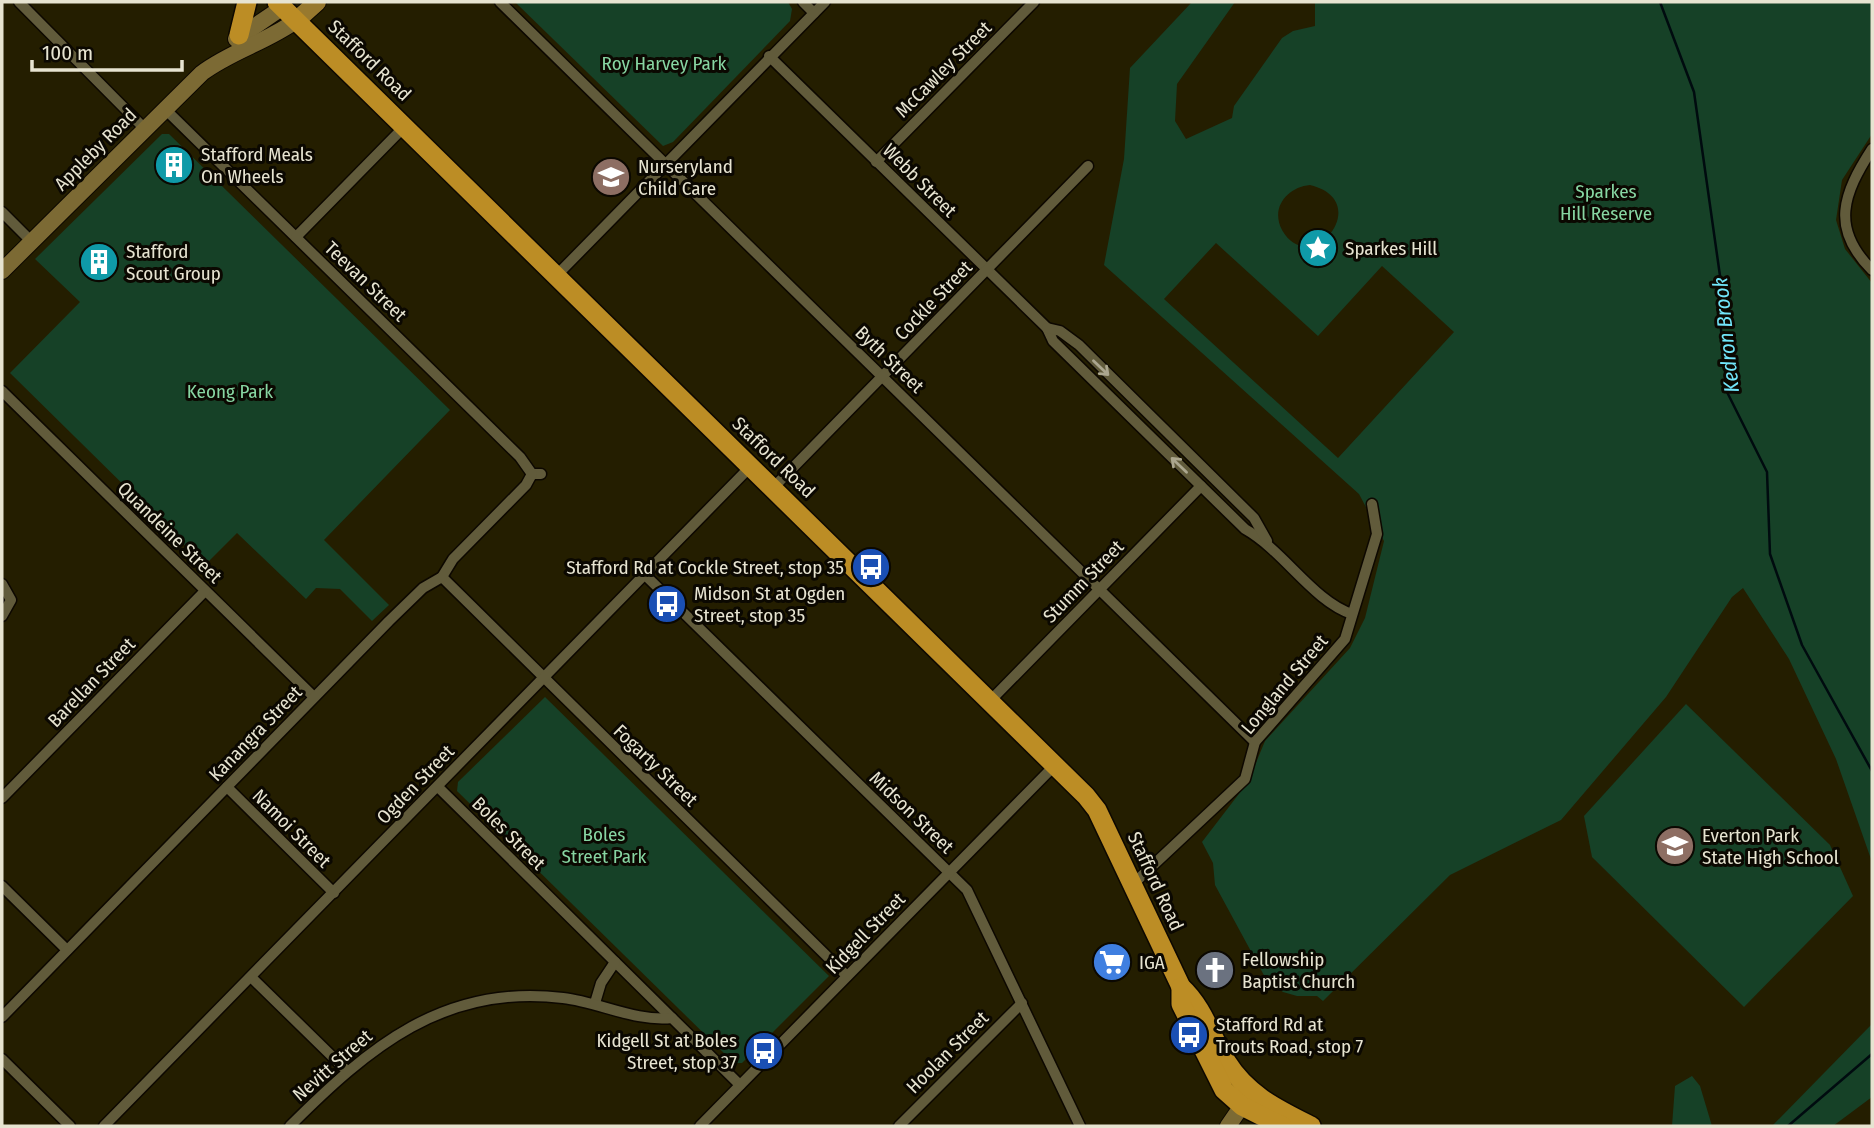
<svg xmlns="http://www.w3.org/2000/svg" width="1874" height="1128" font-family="'Fira Sans Condensed',sans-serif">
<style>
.green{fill:#164127;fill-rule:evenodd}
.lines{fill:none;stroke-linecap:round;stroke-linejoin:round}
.stream{stroke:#000b0f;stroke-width:2.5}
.street-casing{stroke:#0d0800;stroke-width:13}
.secondary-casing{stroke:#0d0800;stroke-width:18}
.primary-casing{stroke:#0d0800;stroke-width:20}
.highway-casing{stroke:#0d0800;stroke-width:22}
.street{stroke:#615b3b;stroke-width:10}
.secondary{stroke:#7c6a34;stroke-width:16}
.primary{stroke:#98792e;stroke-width:18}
.highway{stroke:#bc8d25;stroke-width:19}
.oneway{stroke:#aba68e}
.labels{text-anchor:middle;stroke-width:6;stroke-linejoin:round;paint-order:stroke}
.street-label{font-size:19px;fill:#e7e4d1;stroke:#0b0801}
.park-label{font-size:19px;fill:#87d6a2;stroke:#0b0801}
.poi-label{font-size:19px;fill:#e7e4d1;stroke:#0b0801;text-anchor:start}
.water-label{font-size:21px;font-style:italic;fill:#72e6fa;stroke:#0b0801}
</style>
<rect width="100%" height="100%" fill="#241e00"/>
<g class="green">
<polygon points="515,2 788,2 792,9 790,21 673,142 663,146"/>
<path d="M1192,2h43l-58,82 -2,37 11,18 46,-21 2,-12 48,-68 11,-7 22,-5v-24h557v132l-30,46 -6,40 9,29 27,34v579l-36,-103 -47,-100 -46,-71 -11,9 -66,100 -105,123 -111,55 -127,126 -6,-5h-20l-14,-4 -17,-13 -51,-94 -2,-22 -11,-21 46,-60 17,-41 85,-93 15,-30 19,-77 -25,-47 -255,-229 20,-106 6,-91zM1310,185c66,16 0,95 -28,45 -12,-23 6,-43 28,-45zM1216,243l102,93 64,-70 72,66 -116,126 -174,-159z"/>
<polygon points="162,134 169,134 450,410 324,540 389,605 372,621 340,589 316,588 306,599 237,533 205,565 10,373 80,302 35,259"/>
<polygon points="545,697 829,976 742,1063 734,1063 457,791 458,782"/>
<polygon points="1686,704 1830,845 1853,896 1744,1007 1592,857 1584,816"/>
<polygon points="1872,1024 1872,1097 1833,1126 1772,1126"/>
<polygon points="1692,1076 1700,1086 1712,1126 1672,1126 1675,1086"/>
</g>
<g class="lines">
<g class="stream">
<polyline points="1660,2 1694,92 1722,290 1721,330 1727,392 1767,472 1770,554 1802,645 1872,771"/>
<polyline points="1788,1126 1872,1054"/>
</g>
<g class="street-casing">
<g id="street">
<polyline points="19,2 145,129"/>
<polyline points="500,2 1255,742"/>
<polyline points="803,2 814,13"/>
<path d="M769,56l278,272 6,13 192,188c39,22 68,72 107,85"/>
<polyline points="165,109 520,457 532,474 541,474"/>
<path d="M1872,149c-29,45 -42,79 0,121"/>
<polyline points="876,162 1034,2"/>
<polyline points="2,212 32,242"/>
<polyline points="296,237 405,126"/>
<polyline points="557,275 825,2"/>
<polyline points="1047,328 1060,331 1079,345 1254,518 1267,541"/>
<polyline points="2,391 314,697"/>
<polyline points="773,488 1088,166"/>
<polyline points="645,575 967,890 1080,1126"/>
<polyline points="442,577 847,976"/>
<polyline points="2,584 11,600 2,616"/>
<polyline points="990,701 1201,486"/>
<polyline points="227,787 334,893"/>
<polyline points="438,787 672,1018"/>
<polyline points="2,798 205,591"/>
<polyline points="1132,885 1245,779 1255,742 1345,639 1377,534 1372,504"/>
<polyline points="2,886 67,950"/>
<polyline points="251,977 346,1070"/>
<polyline points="595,1003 601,983 615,962"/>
<polyline points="2,1017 389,621 423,588 442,577 453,559 526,485 532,474"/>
<polyline points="2,1059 70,1126"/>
<polyline points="104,1126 751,466"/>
<path d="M290,1126c78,-78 154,-143 273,-128 36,4 72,24 109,20l68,67"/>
<polyline points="700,1126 1055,765"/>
<polyline points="899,1126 1022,1003"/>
</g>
</g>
<g class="secondary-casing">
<g id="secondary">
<polyline points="236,39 283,7"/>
<path d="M2,271l200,-198c29,-22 65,-31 95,-53"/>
<polyline points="1228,1126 1248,1097"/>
</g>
</g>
<g class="primary-casing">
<polyline id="primary" points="297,20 317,2"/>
</g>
<g class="highway-casing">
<g id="highway">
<path d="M277,2l809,794 11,14 84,177c22,20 30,49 45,74 21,34 51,48 85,65"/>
<polyline points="239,35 247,2"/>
<polyline points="1181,987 1181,1004 1224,1090 1242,1106 1282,1126"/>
</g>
</g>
<use href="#street" class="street"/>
<use href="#secondary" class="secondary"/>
<use href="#primary" class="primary"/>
<use href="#highway" class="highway"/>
</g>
<defs><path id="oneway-shaft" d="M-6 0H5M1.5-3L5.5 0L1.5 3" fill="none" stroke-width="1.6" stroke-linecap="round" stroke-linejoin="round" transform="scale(1.75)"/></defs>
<g class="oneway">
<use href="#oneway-shaft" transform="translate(1101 368) rotate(44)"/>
<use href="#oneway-shaft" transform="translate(1179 465) rotate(-136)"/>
</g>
<defs>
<g id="building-disc" transform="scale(2.0125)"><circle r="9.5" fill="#0f9aa8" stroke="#0b0801"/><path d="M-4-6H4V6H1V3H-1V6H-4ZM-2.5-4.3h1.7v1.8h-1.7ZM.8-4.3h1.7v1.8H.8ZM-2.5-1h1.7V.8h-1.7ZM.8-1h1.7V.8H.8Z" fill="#fff"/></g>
<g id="school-disc" transform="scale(2.0125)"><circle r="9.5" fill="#8d6e63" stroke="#0b0801"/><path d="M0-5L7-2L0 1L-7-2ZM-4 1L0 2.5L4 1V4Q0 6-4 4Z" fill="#fff"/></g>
<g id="sight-disc" transform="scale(2.0125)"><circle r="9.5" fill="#0f9aa8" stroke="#0b0801"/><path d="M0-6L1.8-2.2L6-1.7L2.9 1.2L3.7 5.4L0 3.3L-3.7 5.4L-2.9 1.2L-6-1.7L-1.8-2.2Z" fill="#fff"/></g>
<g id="bus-disc" transform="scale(2.0125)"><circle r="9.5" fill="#1a4fb4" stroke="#0b0801"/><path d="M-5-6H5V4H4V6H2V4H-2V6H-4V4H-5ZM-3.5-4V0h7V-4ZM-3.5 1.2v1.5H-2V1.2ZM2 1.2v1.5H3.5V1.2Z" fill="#fff"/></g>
<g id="supermarket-disc" transform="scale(2.0125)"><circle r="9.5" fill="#3f7fe0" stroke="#0b0801"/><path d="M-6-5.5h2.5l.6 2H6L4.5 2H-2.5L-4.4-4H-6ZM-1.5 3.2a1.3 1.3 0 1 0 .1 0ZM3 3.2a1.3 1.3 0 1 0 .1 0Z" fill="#fff"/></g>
<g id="church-disc" transform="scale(2.0125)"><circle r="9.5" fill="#6b7280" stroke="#0b0801"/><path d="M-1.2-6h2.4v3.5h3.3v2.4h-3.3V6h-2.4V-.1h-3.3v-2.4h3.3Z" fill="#fff"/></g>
</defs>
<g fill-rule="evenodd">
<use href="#building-disc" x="174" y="165"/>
<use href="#school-disc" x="611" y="177"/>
<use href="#sight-disc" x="1318" y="248"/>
<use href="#building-disc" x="99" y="262"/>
<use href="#bus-disc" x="871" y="567"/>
<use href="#bus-disc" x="667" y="604"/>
<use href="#school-disc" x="1675" y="846"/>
<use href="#supermarket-disc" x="1112" y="962"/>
<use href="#church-disc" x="1215" y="970"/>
<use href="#bus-disc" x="1189" y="1035"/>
<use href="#bus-disc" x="764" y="1051"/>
</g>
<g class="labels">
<g class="street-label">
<text transform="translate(370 60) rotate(44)" y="7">Stafford Road</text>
<text transform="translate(943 69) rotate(-45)" y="7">McCawley Street</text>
<text transform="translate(95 149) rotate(-45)" y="7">Appleby Road</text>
<text transform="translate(920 180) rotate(45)" y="7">Webb Street</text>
<text transform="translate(366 281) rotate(44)" y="7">Teevan Street</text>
<text transform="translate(933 300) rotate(-46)" y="7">Cockle Street</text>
<text transform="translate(890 359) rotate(44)" y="7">Byth Street</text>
<text transform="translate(774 457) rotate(44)" y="7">Stafford Road</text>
<text transform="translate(170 532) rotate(44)" y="7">Quandeine Street</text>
<text transform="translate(1083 581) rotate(-46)" y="7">Stumm Street</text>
<text transform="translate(91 682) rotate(-46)" y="7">Barellan Street</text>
<text transform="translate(1284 684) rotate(-50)" y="7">Longland Street</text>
<text transform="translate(255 733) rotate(-46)" y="7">Kanangra Street</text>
<text transform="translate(656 765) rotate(44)" y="7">Fogarty Street</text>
<text transform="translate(415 784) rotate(-46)" y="7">Ogden Street</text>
<text transform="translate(912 812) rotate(44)" y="7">Midson Street</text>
<text transform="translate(292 828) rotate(45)" y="7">Namoi Street</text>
<text transform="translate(509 833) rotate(45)" y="7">Boles Street</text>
<text transform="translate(1156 881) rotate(65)" y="7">Stafford Road</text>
<text transform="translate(865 933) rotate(-46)" y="7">Kidgell Street</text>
<text transform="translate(947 1052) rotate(-45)" y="7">Hoolan Street</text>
<text transform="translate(332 1065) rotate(-41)" y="7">Nevitt Street</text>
</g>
<g class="park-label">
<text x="664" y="70">Roy Harvey Park</text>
<text x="1606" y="198">Sparkes<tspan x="1606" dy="22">Hill Reserve</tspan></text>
<text x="230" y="398">Keong Park</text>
<text x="604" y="841">Boles<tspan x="604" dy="22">Street Park</tspan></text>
</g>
<g class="poi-label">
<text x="201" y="161">Stafford Meals<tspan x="201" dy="22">On Wheels</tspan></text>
<text x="638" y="173">Nurseryland<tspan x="638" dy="22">Child Care</tspan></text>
<text x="1345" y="255">Sparkes Hill</text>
<text x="126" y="258">Stafford<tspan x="126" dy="22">Scout Group</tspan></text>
<text x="844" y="574" text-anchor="end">Stafford Rd at Cockle Street, stop 35</text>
<text x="694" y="600">Midson St at Ogden<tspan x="694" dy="22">Street, stop 35</tspan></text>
<text x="1702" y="842">Everton Park<tspan x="1702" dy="22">State High School</tspan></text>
<text x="1242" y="966">Fellowship<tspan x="1242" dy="22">Baptist Church</tspan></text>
<text x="1139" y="969">IGA</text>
<text x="1216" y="1031">Stafford Rd at<tspan x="1216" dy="22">Trouts Road, stop 7</tspan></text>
<text x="737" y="1047" text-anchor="end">Kidgell St at Boles<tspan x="737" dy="22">Street, stop 37</tspan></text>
</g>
<g class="water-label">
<text transform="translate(1726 335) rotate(-96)" y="7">Kedron Brook</text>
</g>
</g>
<rect width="1874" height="1128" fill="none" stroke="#e7e4d1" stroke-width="7"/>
<path d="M32 60v10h150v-10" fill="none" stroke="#e7e4d1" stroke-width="3.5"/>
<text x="42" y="60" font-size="21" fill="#e7e4d1" stroke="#0b0801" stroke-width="5" paint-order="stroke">100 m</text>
</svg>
